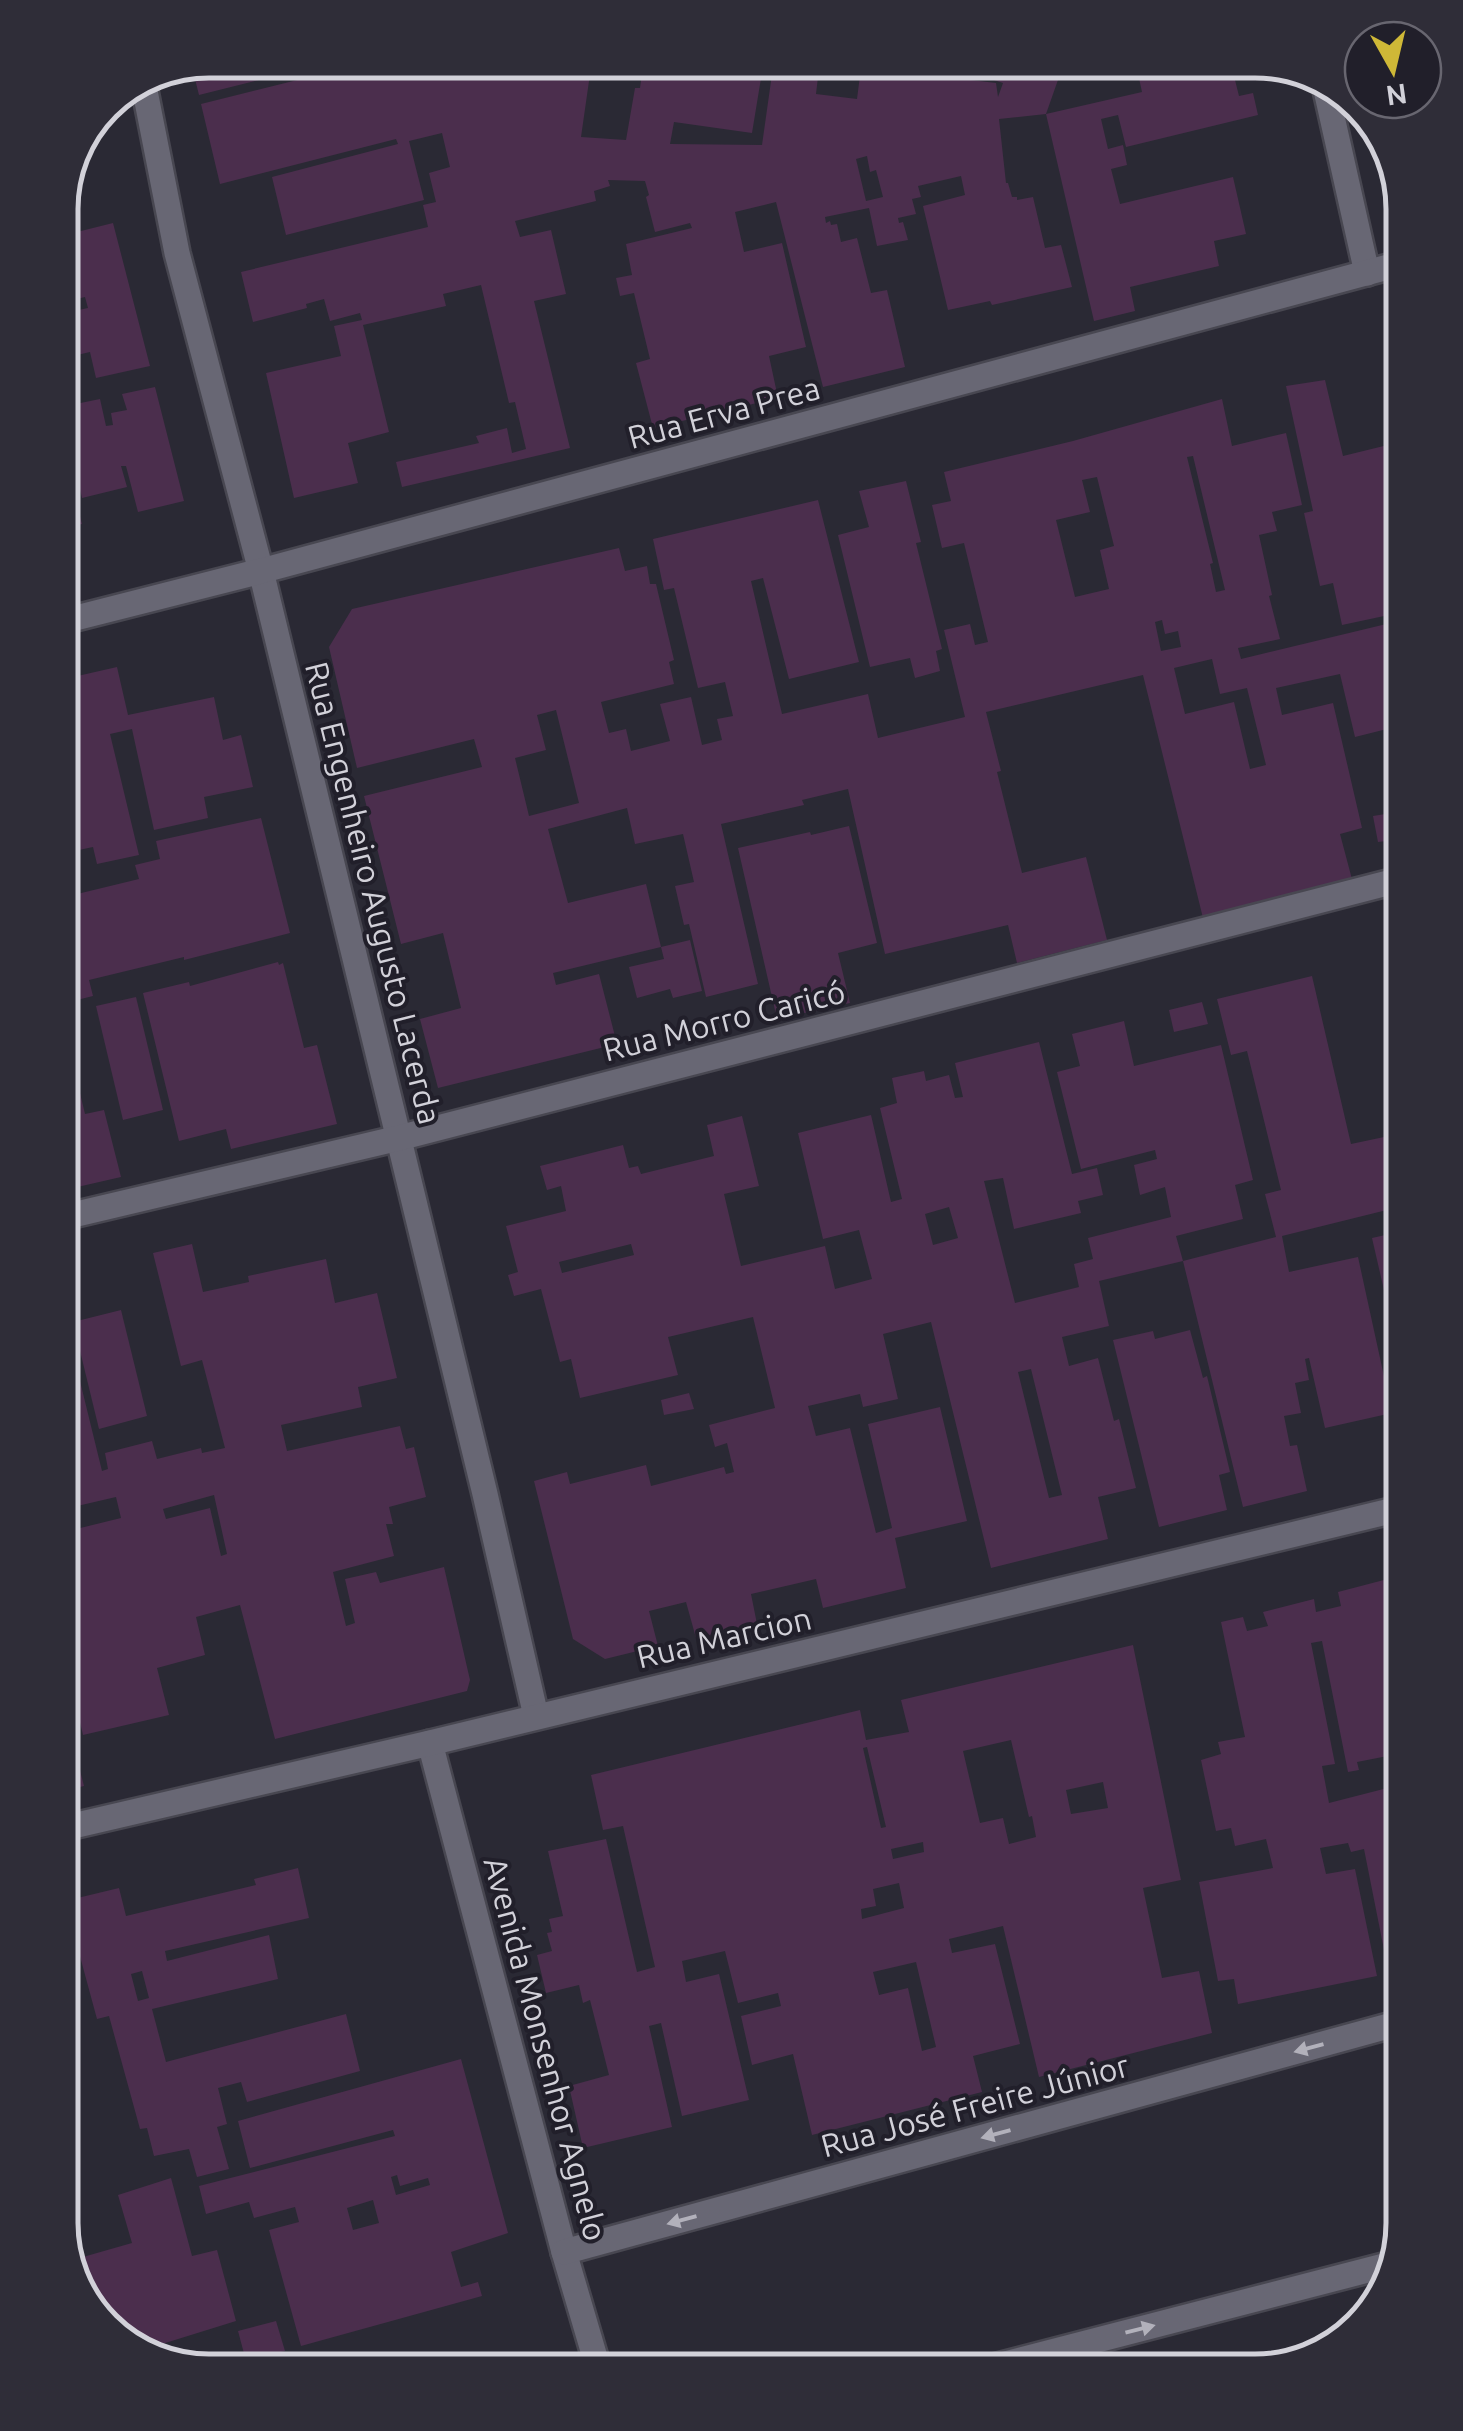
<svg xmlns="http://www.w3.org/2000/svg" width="1463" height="2431" font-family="Ubuntu,sans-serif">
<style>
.building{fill:#4b2e4d;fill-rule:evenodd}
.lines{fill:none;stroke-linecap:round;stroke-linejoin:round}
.minor-casing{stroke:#484751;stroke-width:30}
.minor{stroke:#686774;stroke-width:25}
.oneway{fill:#b2b1bb}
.labels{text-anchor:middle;stroke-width:8;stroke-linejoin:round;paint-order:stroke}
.street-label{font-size:32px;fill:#d2d1d9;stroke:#211f2a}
.rim{fill:none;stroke:#d2d1d9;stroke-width:5}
</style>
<rect width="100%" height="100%" fill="#2a2934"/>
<g class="building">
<polygon points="208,60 335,60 335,61 199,95 192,67"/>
<path d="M378,60h214l-11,77 45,3 9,-52h5l4,-28h120l-12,73 -78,-11 -4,22 92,1 12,-85h46l-4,34 41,5 5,-39h101v19l33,4 2,14 5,-14 -27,-9 5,-14h84l-19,54 -47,5 7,64h2l4,14h5v3l16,-3 12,51 16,-3 11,42 -80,18 -2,-4 -42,9 -25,-104 42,-11 -4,-19 -43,10 3,11 -9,2 4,15 -18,4 1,5 4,-1 5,18 -31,6 -8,-38 -44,9 1,6 4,-2 1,4 6,-1 4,18 16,-4 14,55 16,-3 18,77 -82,20 -47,-185 -41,10 9,40 38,-9 24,104 -37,9 9,42 -125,30 -17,-65 14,-4 -16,-66 -14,3 -4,-18 16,-3 -6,-31 66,-16 -2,-5 -35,9 -9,-35 3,-2 -4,-14 -37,-1 2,6 -16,5 2,10 -81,20 5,16 31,-7 15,64 -32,7 36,147 -168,39 -6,-25 83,-19 -3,-7 31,-8 5,25 14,-4 -11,-47 -6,1 -28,-118 -38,9 3,12 -83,19 26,107 -41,11 10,40 -64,15 -28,-125 75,-17 -7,-30 28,-6 -2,-7 -30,8 -6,-22 -18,5 1,4 -54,14 -12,-50 187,-45 -5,-22 13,-3 -7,-29 21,-6 -8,-34 -33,8 15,59 -138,35 -14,-58 126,-33 -2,-5 -176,45 -19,-80zM867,156l3,16 6,-2 7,27 -17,4 -10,-42z"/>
<polygon points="1135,60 1250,60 1253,68 1233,72 1239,96 1253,93 1258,115 1126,147 1118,115 1101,119 1108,149 1123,145 1127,165 1111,169 1120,204 1233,177 1246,234 1214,241 1219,266 1130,287 1135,311 1094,321 1046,114 1142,92"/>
<polygon points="63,192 73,233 113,223 150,366 96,378 90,352 60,359 60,314 88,308 85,297 60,303 60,199"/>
<polygon points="1325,380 1343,456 1396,443 1403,470 1403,612 1342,625 1333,583 1320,586 1304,513 1313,511 1286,386"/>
<polygon points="155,387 184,501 138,512 126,466 121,466 127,487 82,498 61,407 100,399 106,426 113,425 111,413 127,410 122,394"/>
<path d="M1222,399l10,47 54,-13 16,72 -30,7 5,19 -18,4 13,60 -3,1 11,43 -42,9 3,11 162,-39v105l-48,12 -15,-63 -64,14 6,27 51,-12 29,125 -22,6 13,49 -150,35 -60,-243 -157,37 15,59 -4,1 25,101 64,-16 21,83 -90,23 -9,-38 -123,29 -37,-165 -46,11 2,5 -83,19 37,160 -52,13 -17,-73 -5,1 -9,-39 19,-4 -11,-48 -48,10 -8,-36 -79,21 20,74 78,-19 15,63 -108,26 3,12 43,-11 18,70 -179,44 -18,-69 41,-11 -18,-75 -42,11 -37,-148 118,-29 -8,-28 -117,29 -28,-121 23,-38 267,-61 6,23 22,-5 3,18h6l18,76 -5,2 5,22 -73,18 8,31 17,-4 5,22 39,-10 -10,-37 31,-7 11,48 20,-5 -5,-21 16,-3 -8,-34 -27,6 -24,-100 -10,2 -11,-51 165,-39 41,162 -70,17 -26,-101 -12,3 31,133 86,-20 10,44 87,-21 -21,-87 26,-6 5,21 13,-3 -24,-99 -22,5 -10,-43 19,-4 -7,-29 129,-31zM1193,456l32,134 -9,2 -6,-28 3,-1 -26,-106zM1097,477l17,69 -14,4 9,39 -34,8 -19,-77 34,-8 -8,-32zM1162,620l3,14 13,-3 3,16 -20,4 -6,-29zM1212,659l8,35 27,-6 19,77 -16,4 -16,-67 -49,12 -11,-46zM556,710l23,93 -50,13 -14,-58 31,-8 -9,-35z"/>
<polygon points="60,441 82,524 60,529"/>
<polygon points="906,481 921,542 916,543 942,649 936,651 940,671 915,678 910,658 870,667 838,535 869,527 859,491"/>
<polygon points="117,667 128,715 214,697 223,740 241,735 253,787 204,797 208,818 154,830 132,729 110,734 139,855 97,864 93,847 60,854 60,680"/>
<polygon points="1403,762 1403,839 1378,842 1373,816 1398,812 1391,764"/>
<polygon points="261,818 290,933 184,960 184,957 89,980 93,996 77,1000 72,979 60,982 60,866 69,896 139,879 135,865 160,859 156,841"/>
<polygon points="849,826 877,943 838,953 850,1003 777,1019 738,848 810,832 811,835"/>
<polygon points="690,940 702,991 673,998 670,989 637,998 629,967 664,959 661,947"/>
<polygon points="278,962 279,965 283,963 304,1048 317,1045 337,1124 231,1149 226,1129 179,1141 143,993 189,982 190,986"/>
<polygon points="1312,976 1351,1144 1403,1133 1403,1206 1282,1236 1289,1272 1358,1257 1392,1413 1325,1428 1309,1358 1305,1359 1309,1380 1295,1383 1301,1413 1284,1416 1290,1446 1297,1445 1307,1491 1243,1507 1183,1261 1276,1237 1265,1194 1281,1190 1247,1051 1231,1055 1217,999"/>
<polygon points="136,997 163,1110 123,1120 96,1006"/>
<polygon points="1202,1002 1208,1024 1174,1032 1169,1010"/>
<path d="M1124,1021l10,45 87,-21 32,135 -18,5 8,34 -67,17 7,25 -84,20 10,45 -47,11 7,29 29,-8 16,63 5,-2 17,69 -38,9 10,42 -117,29 -60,-246 -48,12 15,65 -35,8 -3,-13 -52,12 8,30 34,-8 26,105 16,-5 -24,-104 72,-17 27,114 -72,17 11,50 -83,20 -7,-29 -65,15 6,30 -61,14 -10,-36 -37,9 9,35 -53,13 -32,-20 -39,-158 33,-9 3,12 76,-19 5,21 73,-19 2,7 8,-2 -7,-29 -12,4 -6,-22 66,-17 -22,-91 -85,20 10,38 -98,23 -9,-39 -11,3 -19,-73 -27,7 -6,-21 10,-3 -12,-46 60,-15 -5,-25 -14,4 -7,-24 83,-21 6,23 9,-2 3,8 73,-18 -7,-31 35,-9 17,70 -35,8 17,72 84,-20 10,43 37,-10 -13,-49 -36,9 -25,-106 73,-18 20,87 11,-3 -22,-91 17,-5 -5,-25 32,-7 2,10 23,-6 6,23 8,-1 -8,-34 84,-21 33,132 25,-6 6,27 -25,6 3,12 -67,16 -11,-51 -19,3 31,122 64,-16 -5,-23 19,-5 -5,-21 83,-21 -6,-30 -25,8 -6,-30 23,-6 -2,-9 -74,19 -24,-97 23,-6 -8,-32zM949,1207l9,31 -25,7 -8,-31zM631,1244l3,11 -72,18 -3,-11zM1031,1369l31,126 -13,3 -31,-126z"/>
<polygon points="74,1068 85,1114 104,1110 121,1177 60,1191 60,1072"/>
<polygon points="1403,1231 1403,1295 1386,1299 1372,1238"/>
<path d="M192,1244l11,48 46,-10 -1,-6 78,-17 9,44 42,-10 20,85 -39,9 4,20 -81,18 6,26 113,-25 6,23 8,-2 12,50 -37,10 4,17h-7l8,32 -61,16 13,54 9,-3 -10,-44 31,-7 4,11 64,-16 26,113 -3,11 -192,48 -35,-134 -44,12 9,38 -48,13 12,47 -86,20 -23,-98v-104l61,-15 -5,-21 -56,13v-180l7,-2 35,143 6,-2 -3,-16 47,-12 5,18 44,-11 1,5 23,-5 -23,-88 -21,6 -28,-113zM214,1495l13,59 -6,2 -11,-48 -44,11 -3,-10z"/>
<polygon points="121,1310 147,1416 99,1429 73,1322"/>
<polygon points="1190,1330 1203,1378 1207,1376 1230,1472 1219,1475 1227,1510 1159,1527 1113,1340 1153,1331 1155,1339"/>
<polygon points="689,1393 694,1409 664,1415 661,1400"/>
<polygon points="1403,1575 1403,1619 1394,1620 1403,1665 1403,1753 1357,1762 1359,1770 1348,1772 1322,1641 1311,1643 1335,1764 1322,1766 1329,1803 1403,1784 1403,1957 1386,1960 1364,1849 1351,1852 1348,1843 1320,1848 1326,1874 1355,1869 1377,1976 1238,2004 1234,1979 1218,1981 1199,1882 1273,1868 1266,1839 1235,1846 1231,1828 1216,1831 1201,1760 1221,1754 1218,1742 1245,1737 1221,1622 1243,1617 1247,1631 1268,1626 1263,1612 1314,1599 1316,1612 1341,1606 1338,1592"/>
<path d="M1133,1645l48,235 -38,8 19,90 37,-7 13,62 -173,44 -36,-151 -54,13 3,14 43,-9 25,100 -47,12 9,36 -170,43 -19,-81 -41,11 -11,-49 40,-10 -3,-13 -40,10 -13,-52 -43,10 4,21 33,-8 30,126 -67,16 -21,-93 -12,3 23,101 -89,21 -14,-62 40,-11 -19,-75 -7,3 -4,-18 -33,8 -9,-38 15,-4 -5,-18 5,-1 -3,-13 14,-3 -15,-65 58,-12 31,133 18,-5 -32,-141 -20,4 -12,-55 269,-65 6,30 43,-8 -8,-32zM1011,1740l18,77 3,-1 4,21 -27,7 -6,-26 -23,5 -17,-72zM867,1747l19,80 -5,1 -18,-80zM1103,1782l5,26 -37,6 -5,-24zM923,1842l1,10 -31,7 -2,-10zM899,1883l5,25 -42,11 -1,-10 15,-3 -3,-17zM916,1962l20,85 -14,4 -14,-63 -29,7 -6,-23z"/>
<polygon points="60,1694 84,1786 60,1792"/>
<path d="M298,1868l11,50 -144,33 2,10 102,-26 9,44 -126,30 14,53 180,-48 14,57 -113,31 -6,-20 -23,6 9,36 -10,3 12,42 -32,8 -8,-28 -35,7 -7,-28 -7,1 -31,-113 -12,3 -32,-118 54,-13 7,28 130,-31 -2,-6zM142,1971l7,27 -11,3 -7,-27z"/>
<path d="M461,2059l47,174 -57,19 10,35 17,-5 4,14 -181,50 -32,-116 30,-8 -4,-15 -41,11 -5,-16 -43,12 -7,-28 196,-50 -2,-6 -143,38 -12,-47zM397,2175l3,11 28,-8 2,7 -34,10 -5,-18zM373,2200l6,23 -26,7 -6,-22z"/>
<polygon points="171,2178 192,2256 217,2250 236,2321 162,2344 166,2360 125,2346 75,2288 69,2261 132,2243 118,2195"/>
<polygon points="276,2321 285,2351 246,2361 238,2331"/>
<polygon points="1307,2345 1310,2358 1257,2371 1253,2356"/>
</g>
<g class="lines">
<g class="minor-casing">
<g id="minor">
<polyline points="1324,81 1367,273"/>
<polyline points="144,86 177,253 261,571 485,1494 536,1716"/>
<polyline points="60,622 261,571 1403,263"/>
<polyline points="60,1218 399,1138 1403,879"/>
<polyline points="430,1743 564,2252 599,2371"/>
<polyline points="60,1829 430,1743 1403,1508"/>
<polyline points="564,2252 1403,2022"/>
<polyline points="978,2371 1391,2264"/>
</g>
</g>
<use href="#minor" class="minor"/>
</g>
<defs><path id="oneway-solid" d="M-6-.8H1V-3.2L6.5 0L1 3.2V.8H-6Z" transform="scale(2.5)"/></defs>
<g class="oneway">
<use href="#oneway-solid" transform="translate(1309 2048) rotate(165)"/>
<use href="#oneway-solid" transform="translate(996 2134) rotate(165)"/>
<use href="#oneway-solid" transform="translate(682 2220) rotate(165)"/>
<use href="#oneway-solid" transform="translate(1140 2329) rotate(-14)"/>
</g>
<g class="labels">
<g class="street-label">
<text transform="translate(724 413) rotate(-15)" y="11">Rua Erva Prea</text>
<text transform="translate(373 893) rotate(76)" y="11">Rua Engenheiro Augusto Lacerda</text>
<text transform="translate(724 1021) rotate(-14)" y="11">Rua Morro Caricó</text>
<text transform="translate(724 1638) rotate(-13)" y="11">Rua Marcion</text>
<text transform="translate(545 2049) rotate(75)" y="11">Avenida Monsenhor Agnelo</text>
<text transform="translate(975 2106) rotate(-15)" y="11">Rua José Freire Júnior</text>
</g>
</g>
<path d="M0 0H1463V2431H0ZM209 78H1255A131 131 0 0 1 1386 209V2223A131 131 0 0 1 1255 2354H209A131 131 0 0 1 78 2223V209A131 131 0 0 1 209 78Z" fill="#2f2d38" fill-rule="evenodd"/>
<path class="rim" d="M209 78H1255A131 131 0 0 1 1386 209V2223A131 131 0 0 1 1255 2354H209A131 131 0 0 1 78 2223V209A131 131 0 0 1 209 78Z"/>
<g transform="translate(1393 70) rotate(172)"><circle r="48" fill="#211f2a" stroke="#686670" stroke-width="2.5"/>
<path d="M0-8L18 38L0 25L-18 38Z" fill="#cfb837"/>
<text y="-15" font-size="28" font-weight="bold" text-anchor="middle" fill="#d2d1d9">N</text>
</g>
</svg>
